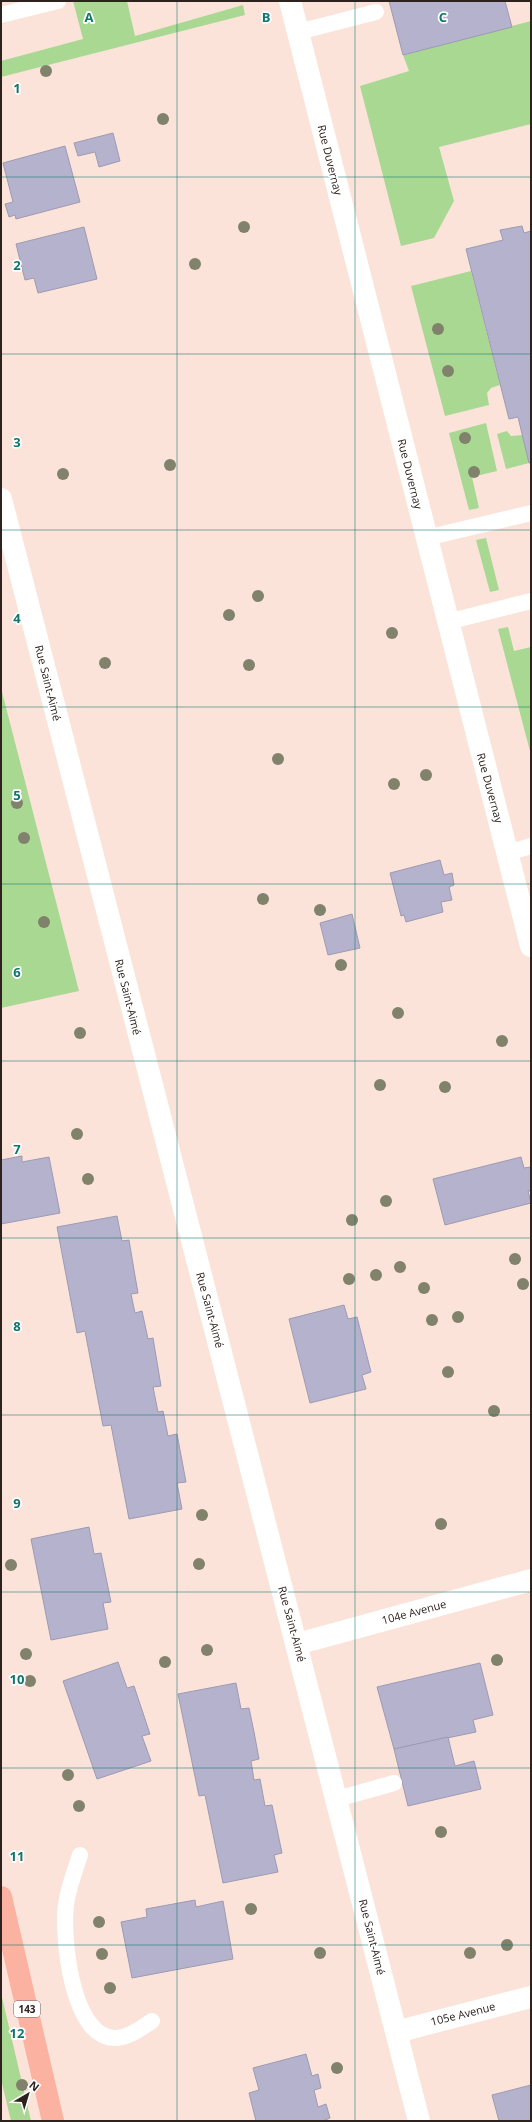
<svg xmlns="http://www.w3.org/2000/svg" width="532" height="2122" font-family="'Open Sans',sans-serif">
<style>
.green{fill:#a9d893}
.building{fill:#b5b2cd;stroke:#9d9ab3}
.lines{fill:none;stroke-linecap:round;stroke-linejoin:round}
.lane{stroke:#fff;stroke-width:16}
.street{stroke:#fff;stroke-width:22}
.primary{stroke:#fbb2a1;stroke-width:22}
.tree{fill:#81826c}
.grid{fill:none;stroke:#0f766e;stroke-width:1;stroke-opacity:0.55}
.labels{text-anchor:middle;stroke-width:3.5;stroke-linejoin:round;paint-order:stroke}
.shield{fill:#fff;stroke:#6c6462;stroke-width:1}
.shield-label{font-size:10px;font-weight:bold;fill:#2d221e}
.street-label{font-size:11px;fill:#2d221e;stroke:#fff}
.grid-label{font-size:13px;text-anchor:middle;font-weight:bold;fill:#0f766e;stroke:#fff;stroke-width:3.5;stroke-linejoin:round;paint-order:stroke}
</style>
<rect width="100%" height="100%" fill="#fbe3da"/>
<g class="green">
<polygon points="73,1 127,1 135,36 243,5 245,15 1,77 1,61 83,39"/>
<polygon points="531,21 531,124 439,147 454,201 434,238 401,246 360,86 409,71 403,55"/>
<polygon points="471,271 500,385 491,388 487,393 489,405 445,416 411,286"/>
<polygon points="486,423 497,471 472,477 479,508 469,510 449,433"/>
<polygon points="507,431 511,436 523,435 529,463 506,469 497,434"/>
<polygon points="486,538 499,590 490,592 476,540"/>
<polygon points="508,627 514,651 531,647 531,755 498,629"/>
<polygon points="1,688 79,991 1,1008"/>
<polygon points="1,1993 31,2121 11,2121 1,2079"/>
</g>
<g class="building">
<polygon points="389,1 505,1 512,27 403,55"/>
<polygon points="113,133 120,161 99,167 95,152 78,156 74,143"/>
<polygon points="65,146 80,202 16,219 15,215 9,217 5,204 13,202 3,163"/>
<polygon points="522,226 524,233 531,231 531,463 529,463 518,417 509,419 466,249 503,240 500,230"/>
<polygon points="84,227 97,279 38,293 34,278 25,280 16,244"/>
<polygon points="440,860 444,875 452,873 454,885 449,887 452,900 441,902 443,912 406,922 404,915 401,916 390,873"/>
<polygon points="352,914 360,948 328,955 320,923"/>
<polygon points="22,1156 22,1162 49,1157 60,1213 1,1224 1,1160"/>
<polygon points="521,1157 524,1168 531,1167 531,1191 528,1191 531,1203 445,1225 433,1179"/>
<polygon points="117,1216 122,1241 129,1240 134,1270 138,1293 131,1294 135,1313 142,1311 148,1339 153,1338 161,1386 153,1387 158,1412 163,1411 168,1436 177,1434 186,1482 177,1483 182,1509 129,1519 111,1425 103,1426 85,1331 77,1333 57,1227"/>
<polygon points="344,1305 348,1319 357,1317 371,1372 362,1375 366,1389 310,1403 289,1319"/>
<polygon points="89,1527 94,1554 101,1553 111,1602 103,1603 108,1629 51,1640 31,1539"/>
<polygon points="118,1662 127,1688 134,1686 150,1734 142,1736 151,1761 97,1779 63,1681"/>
<polygon points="480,1663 493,1715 473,1720 476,1732 394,1749 377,1687"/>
<polygon points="236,1683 241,1709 249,1708 254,1732 259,1759 251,1761 254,1780 260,1779 265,1806 272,1805 282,1853 274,1855 278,1872 223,1883 205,1795 199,1796 178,1694"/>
<polygon points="448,1737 455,1766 474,1761 481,1789 408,1806 394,1749"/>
<polygon points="195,1900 196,1907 223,1901 233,1959 132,1978 121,1922 147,1917 146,1909"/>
<polygon points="306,2054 312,2076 318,2074 321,2088 314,2090 318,2107 326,2104 330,2118 323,2121 256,2121 249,2093 259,2090 253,2068"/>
<polygon points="531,2085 531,2121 499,2121 492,2095"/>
</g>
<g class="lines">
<g class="lane">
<polyline points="1,15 58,1"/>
<polyline points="298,32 376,12"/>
<polyline points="426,538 531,513"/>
<polyline points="447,622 531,601"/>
<polyline points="507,853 531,846"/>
<polyline points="337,1799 394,1783"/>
<path d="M80,1855c-5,16 -12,33 -14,50 -4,31 5,131 48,133 15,0 27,-10 38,-17"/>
</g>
<g class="street">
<polyline points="290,1 531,946"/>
<polyline points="1,499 419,2121"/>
<polyline points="297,1644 531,1580"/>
<polyline points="396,2032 531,1997"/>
</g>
<polyline class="primary" points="1,1897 53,2121"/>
</g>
<g class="tree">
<circle cx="46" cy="71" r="6"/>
<circle cx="163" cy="119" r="6"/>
<circle cx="244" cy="227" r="6"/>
<circle cx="195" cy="264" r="6"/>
<circle cx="438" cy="329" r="6"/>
<circle cx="448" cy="371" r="6"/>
<circle cx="465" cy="438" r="6"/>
<circle cx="170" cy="465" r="6"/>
<circle cx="474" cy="472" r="6"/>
<circle cx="63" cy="474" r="6"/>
<circle cx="258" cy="596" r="6"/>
<circle cx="229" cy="615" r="6"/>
<circle cx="392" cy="633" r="6"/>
<circle cx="105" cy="663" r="6"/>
<circle cx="249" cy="665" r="6"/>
<circle cx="278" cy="759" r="6"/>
<circle cx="426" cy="775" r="6"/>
<circle cx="394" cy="784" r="6"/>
<circle cx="17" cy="803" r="6"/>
<circle cx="24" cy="838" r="6"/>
<circle cx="263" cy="899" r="6"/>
<circle cx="320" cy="910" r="6"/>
<circle cx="44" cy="922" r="6"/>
<circle cx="341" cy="965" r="6"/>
<circle cx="398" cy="1013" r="6"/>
<circle cx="80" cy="1033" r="6"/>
<circle cx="502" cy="1041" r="6"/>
<circle cx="380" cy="1085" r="6"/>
<circle cx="445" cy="1087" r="6"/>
<circle cx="77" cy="1134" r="6"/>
<circle cx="88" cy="1179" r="6"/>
<circle cx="386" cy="1201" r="6"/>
<circle cx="352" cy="1220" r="6"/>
<circle cx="515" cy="1259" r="6"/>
<circle cx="400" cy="1267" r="6"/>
<circle cx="376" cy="1275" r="6"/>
<circle cx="349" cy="1279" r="6"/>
<circle cx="523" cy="1284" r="6"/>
<circle cx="424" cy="1288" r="6"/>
<circle cx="458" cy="1317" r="6"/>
<circle cx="432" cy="1320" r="6"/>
<circle cx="448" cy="1372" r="6"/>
<circle cx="494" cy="1411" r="6"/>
<circle cx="202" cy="1515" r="6"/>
<circle cx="441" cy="1524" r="6"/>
<circle cx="199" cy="1564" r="6"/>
<circle cx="11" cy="1565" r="6"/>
<circle cx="207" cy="1650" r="6"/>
<circle cx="26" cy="1654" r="6"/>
<circle cx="497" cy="1660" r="6"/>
<circle cx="165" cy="1662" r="6"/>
<circle cx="30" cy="1681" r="6"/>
<circle cx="68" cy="1775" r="6"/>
<circle cx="79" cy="1806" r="6"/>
<circle cx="441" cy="1832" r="6"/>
<circle cx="251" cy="1909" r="6"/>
<circle cx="99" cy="1922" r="6"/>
<circle cx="507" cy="1945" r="6"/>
<circle cx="320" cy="1953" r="6"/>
<circle cx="470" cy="1953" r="6"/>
<circle cx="102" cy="1954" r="6"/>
<circle cx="110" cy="1988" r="6"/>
<circle cx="337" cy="2068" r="6"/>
<circle cx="22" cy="2085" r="6"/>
</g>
<path class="grid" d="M177,1v2120M355,1v2120M1,177h530M1,354h530M1,530h530M1,707h530M1,884h530M1,1061h530M1,1238h530M1,1415h530M1,1592h530M1,1768h530M1,1945h530"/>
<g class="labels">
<rect class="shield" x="14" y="2001" width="26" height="16" rx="3"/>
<g class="shield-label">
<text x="27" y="2013">143</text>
</g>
<g class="street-label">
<text transform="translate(330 160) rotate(76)" y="4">Rue Duvernay</text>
<text transform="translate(410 474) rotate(76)" y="4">Rue Duvernay</text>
<text transform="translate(48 683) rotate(76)" y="4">Rue Saint-Aimé</text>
<text transform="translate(490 788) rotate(75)" y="4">Rue Duvernay</text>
<text transform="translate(128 997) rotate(76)" y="4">Rue Saint-Aimé</text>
<text transform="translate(210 1310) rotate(75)" y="4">Rue Saint-Aimé</text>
<text transform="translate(414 1612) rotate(-15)" y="4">104e Avenue</text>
<text transform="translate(292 1624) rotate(75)" y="4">Rue Saint-Aimé</text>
<text transform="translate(372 1937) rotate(76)" y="4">Rue Saint-Aimé</text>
<text transform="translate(463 2014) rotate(-14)" y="4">105e Avenue</text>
</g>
</g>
<g class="grid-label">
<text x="89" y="22">A</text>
<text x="266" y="22">B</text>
<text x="443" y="22">C</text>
<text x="17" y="93">1</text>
<text x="17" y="270">2</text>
<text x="17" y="447">3</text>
<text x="17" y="623">4</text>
<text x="17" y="800">5</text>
<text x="17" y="977">6</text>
<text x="17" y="1154">7</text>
<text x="17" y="1331">8</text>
<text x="17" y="1508">9</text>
<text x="17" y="1684">10</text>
<text x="17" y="1861">11</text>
<text x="17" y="2038">12</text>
</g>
<rect width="532" height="2122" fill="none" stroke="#2d221e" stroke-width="4"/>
<g transform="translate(28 2094) rotate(38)" stroke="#ffffff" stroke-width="3" paint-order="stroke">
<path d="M0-3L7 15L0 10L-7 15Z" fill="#2d221e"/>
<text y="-6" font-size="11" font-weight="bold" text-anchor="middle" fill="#2d221e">N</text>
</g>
</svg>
